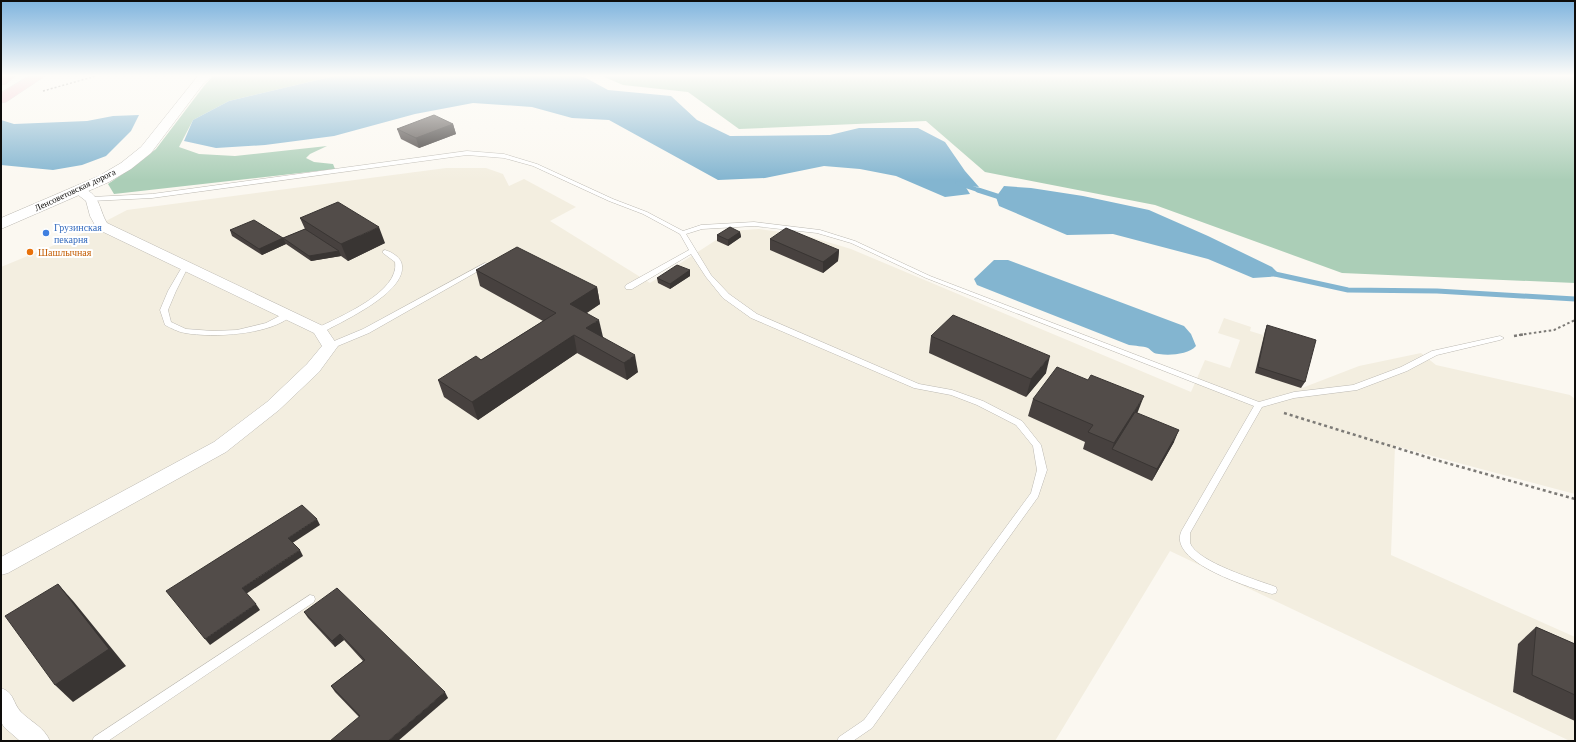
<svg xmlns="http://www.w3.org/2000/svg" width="1576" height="742" font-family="'Times New Roman',serif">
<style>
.built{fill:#f3eee0}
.green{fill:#abceb7}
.water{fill:#83b5d0}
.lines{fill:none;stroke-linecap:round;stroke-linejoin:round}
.stream-far1{stroke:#83b5d0;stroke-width:4}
.stream{stroke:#83b5d0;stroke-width:5}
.service-casing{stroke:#bcb9b2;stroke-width:1}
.minor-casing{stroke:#bcb9b2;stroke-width:1}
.tertiary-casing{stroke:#bcb9b2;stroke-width:1}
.primary-casing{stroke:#d4d3d3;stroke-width:1}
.path-far2{stroke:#7c7a76;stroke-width:1.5;stroke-dasharray:2 2;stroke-linecap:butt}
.path-far1{stroke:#7c7a76;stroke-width:2;stroke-dasharray:2.5 2.5;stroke-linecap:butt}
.path{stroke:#7c7a76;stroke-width:2.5;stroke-dasharray:3 3;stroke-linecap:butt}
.service{fill:#fff;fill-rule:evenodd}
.minor{fill:#fff;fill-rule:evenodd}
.tertiary{fill:#fff;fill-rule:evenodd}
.primary{fill:#f4c4cd;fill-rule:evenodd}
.wall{fill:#47413f}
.shaded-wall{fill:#393533}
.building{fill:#524c49;stroke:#393533}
.shop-dot{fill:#3f7fe0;stroke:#fff;stroke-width:1.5}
.food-dot{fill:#e8710a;stroke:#fff;stroke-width:1.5}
.labels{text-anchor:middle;stroke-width:4;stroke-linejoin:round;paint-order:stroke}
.far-street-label{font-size:9px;fill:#0e0d0b;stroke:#fff}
.shop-label{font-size:10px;fill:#366cbe;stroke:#fff;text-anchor:start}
.food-label{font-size:10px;fill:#c56008;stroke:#fff;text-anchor:start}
</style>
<rect width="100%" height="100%" fill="#fbf8f1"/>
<polygon class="built" points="446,168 486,168 503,174 509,186 524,179 576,207 550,221 650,283 730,231 759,229 804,235 851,249 1191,392 1205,360 1230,368 1240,340 1218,333 1224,318 1251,327 1250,331 1263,335 1265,331 1302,388 1359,366 1421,353 1436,365 1570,395 1575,399 1575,494 1395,446 1391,555 1575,637 1575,741 1570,741 1170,551 1055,741 1,741 1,267 81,234 127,210"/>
<g class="green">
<polygon points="213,76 334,76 229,101 193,120 179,147 199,154 235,156 327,146 310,154 306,158 314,162 333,164 335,169 114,194 108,184 136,165 156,149 204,86"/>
<polygon points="602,76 1575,76 1575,283 1342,273 1155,205 985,172 926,121 739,129 688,92 623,85"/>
</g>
<g class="water">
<polygon points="334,76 580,76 586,78 608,90 671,96 697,120 730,136 830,135 859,128 918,128 945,142 965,171 979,187 965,186 970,194 945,197 896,176 860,169 824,166 765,178 718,180 609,120 572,118 532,107 473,103 415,114 334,136 265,145 216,148 184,141 193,120 229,101"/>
<polygon points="139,115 131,131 106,156 82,165 53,170 1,165 1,120 14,124 87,121 113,116"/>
<polygon points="1004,186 1031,188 1083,196 1149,210 1208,236 1272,267 1281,276 1253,278 1208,259 1113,234 1067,235 999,206 996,197"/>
<path d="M994,260h14l176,66 7,8 5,12c-7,8 -26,10 -37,8 -5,0 -7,-3 -11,-6 -5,-2 -13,-2 -19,-3l-152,-60 -3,-6z"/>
</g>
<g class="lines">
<polyline class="stream-far1" points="957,183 981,191"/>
<g class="stream">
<polyline points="978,190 1003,198"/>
<polyline points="1275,274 1348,290 1437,291 1575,299"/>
</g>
<g class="service-casing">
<g id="service">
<path d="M467,151l37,3 33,10 76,35 34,13 36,19 18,-6 53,-3 66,8 35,11 75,35 329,126 35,-10 59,-7 48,-18 31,-16 68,-15 4,2 -4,2 -63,15 -30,16 -50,19 -63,8 -32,9 -72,126c0,3 0,7 0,10 7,19 67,37 86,44l1,3 -1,3 -4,1c-20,-6 -107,-32 -90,-64l72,-124 -328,-128 -75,-35 -34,-10 -63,-7 -52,3 -16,5 25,41 18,19 28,20 162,70 33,6 31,11 39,20 19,24 6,25 -9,27 -166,231 -19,13h-16l2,-4 25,-17 167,-227 6,-23 -4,-24 -17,-21 -39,-20 -26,-10 -37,-7 -163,-70 -28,-20 -17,-21 -15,-23 -59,35h-6l-1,-2 1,-2 63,-35 -9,-16 -37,-20 -34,-13 -76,-35 -29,-8 -37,-3 -315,43 -61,3 -3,-2 3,-2 61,-3z"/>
<path d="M385,250c7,2 17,8 17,16 3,27 -59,55 -79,66h-6l-1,-2 1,-2c22,-11 83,-36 78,-66l-12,-9v-2z"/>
<polygon points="485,263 487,264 488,265 487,266 369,333 333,348 327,348 326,346 327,344 363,329"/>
<path d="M185,265l3,2 -12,24 -8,19 3,12 15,7 27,2 24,-1 29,-7 19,-10h6l1,2c-20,20 -80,23 -107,18 -7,-1 -14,-5 -20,-8l-5,-15 8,-19 14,-24z"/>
<polygon points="310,595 314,596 315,599 314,602 108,741 92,741 94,737"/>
</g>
</g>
<g class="minor-casing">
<g id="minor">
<path d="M79,187c22,6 19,21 28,36l218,104 13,19 -19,26 -40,38 -53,42 -218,121 -7,2v-18l213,-115 53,-40 40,-38 15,-18 -8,-13 -217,-104 -7,-13 -4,-15 -13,-10 2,-3z"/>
<path d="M1,688c14,5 11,14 20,24 10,10 23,15 29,29h-30l-16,-14 -3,-5z"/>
</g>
</g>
<g class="tertiary-casing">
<polygon id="tertiary" points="198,76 212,76 203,84 151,153 131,169 109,182 1,229 1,218 99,176 121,163 141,147"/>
</g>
<g class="primary-casing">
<g id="primary">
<polygon points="1,76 15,76 6,84 1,85"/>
<polygon points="29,76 45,76 6,102 1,103 1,93"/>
</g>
</g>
<polyline class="path-far2" points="43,91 96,76"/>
<polyline class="path-far1" points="1519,335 1554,330 1575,320"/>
<g class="path">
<polyline points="1514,336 1526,334"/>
<polyline points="1284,413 1436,460 1575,499"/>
</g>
<use href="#service" class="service"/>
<use href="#minor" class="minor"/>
<use href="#tertiary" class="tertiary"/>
<use href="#primary" class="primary"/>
</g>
<g class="wall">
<polygon points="453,124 456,134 419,148 401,139 397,129"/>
<polygon points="300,218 385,243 348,261 341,256 311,261 286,244 262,255 232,236 230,230 283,238 305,229"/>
<polygon points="740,232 741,237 728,246 717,241 717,235"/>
<polygon points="770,239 839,250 838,261 823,273 770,250"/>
<polygon points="476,270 597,287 600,304 587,313 603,337 602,337 638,372 627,380 577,353 478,420 444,397 438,380 481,360 543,321 480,286"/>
<polygon points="690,270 690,276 670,289 658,283 657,278"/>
<polygon points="1267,325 1305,382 1301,388 1255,373 1265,331"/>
<polygon points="931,336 1046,373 1026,397 929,353"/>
<polygon points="1033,399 1137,413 1174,442 1152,481 1083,449 1085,442 1028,416"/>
<polygon points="304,612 448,698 359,717 335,692 331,686 363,661 344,640 335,647 308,618"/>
<polygon points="1536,627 1575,644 1575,721 1513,692 1518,644"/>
</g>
<g class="shaded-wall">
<polygon points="453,124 456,134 419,148 416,138"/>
<polygon points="379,227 385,243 348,261 341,244"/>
<polygon points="740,232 741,237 728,246 728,240"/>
<polygon points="283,238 286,244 262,255 259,249"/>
<polygon points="839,250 838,261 823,273 823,262"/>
<polygon points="339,251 341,256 311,261 309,256"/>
<polygon points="690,270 690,276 670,289 670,284"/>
<polygon points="597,287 600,304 573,321 570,304"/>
<polygon points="599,320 603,337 591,345 586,328"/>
<polygon points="574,335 577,353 478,420 472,402"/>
<polygon points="635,355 638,372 627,380 624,363"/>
<polygon points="1050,356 1046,373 1026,397 1031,379"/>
<polygon points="1144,396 1137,414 1112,449 1114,443"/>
<polygon points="1179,430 1174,442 1152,481 1157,469"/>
<polygon points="317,519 320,525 291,544 288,538"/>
<polygon points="300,550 303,556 246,594 242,588"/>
<polygon points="58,584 74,602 126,666 73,702 55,685"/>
<polygon points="256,604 260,610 210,645 205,639"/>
<polygon points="340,634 344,640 335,647 332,641"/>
<polygon points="445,692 448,698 398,741 388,741"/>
</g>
<g class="building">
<polygon points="434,115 453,124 416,138 397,129"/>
<polygon points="338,202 379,227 341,244 300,218"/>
<polygon points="254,220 283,238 259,249 230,230"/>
<polygon points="730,227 740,232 728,240 717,235"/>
<polygon points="786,228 839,250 823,262 770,239"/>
<polygon points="305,229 339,251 309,256 283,238"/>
<polygon points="517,247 597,287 570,304 599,320 586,328 635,355 624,363 574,335 472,402 438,380 476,356 481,360 556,313 476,270"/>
<polygon points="677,265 690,270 670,284 657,278"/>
<polygon points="953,315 1050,356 1031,379 931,336"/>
<polygon points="1267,325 1316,340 1305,382 1258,367"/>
<polygon points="1057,367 1088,380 1091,375 1144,396 1114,443 1088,432 1093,425 1033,399"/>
<polygon points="1135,412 1179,430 1157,469 1112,449"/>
<polygon points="302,505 317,519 288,538 300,550 242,588 256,604 205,639 166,591"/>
<polygon points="58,584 109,649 55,685 5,616"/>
<polygon points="337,588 445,692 388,741 330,741 360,716 331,686 365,660 340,634 332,641 304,612"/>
<polygon points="1536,627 1575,644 1575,695 1532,675"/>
</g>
<linearGradient id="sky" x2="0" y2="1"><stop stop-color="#7fb4de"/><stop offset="0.42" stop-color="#fdfcf9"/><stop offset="1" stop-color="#fdfcf9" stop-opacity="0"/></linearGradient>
<rect width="1576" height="180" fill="url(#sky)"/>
<circle class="shop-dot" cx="46" cy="233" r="4"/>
<circle class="food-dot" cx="30" cy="252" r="4"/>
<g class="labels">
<g class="far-street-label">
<text transform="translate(75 190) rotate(-25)" y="3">Ленсоветовская дорога</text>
</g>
<g class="shop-label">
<text x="54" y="231">Грузинская<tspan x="54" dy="12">пекарня</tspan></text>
</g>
<g class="food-label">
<text x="38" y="256">Шашлычная</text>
</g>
</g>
<rect width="1576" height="742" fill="none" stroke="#0e0d0b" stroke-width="4"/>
</svg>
